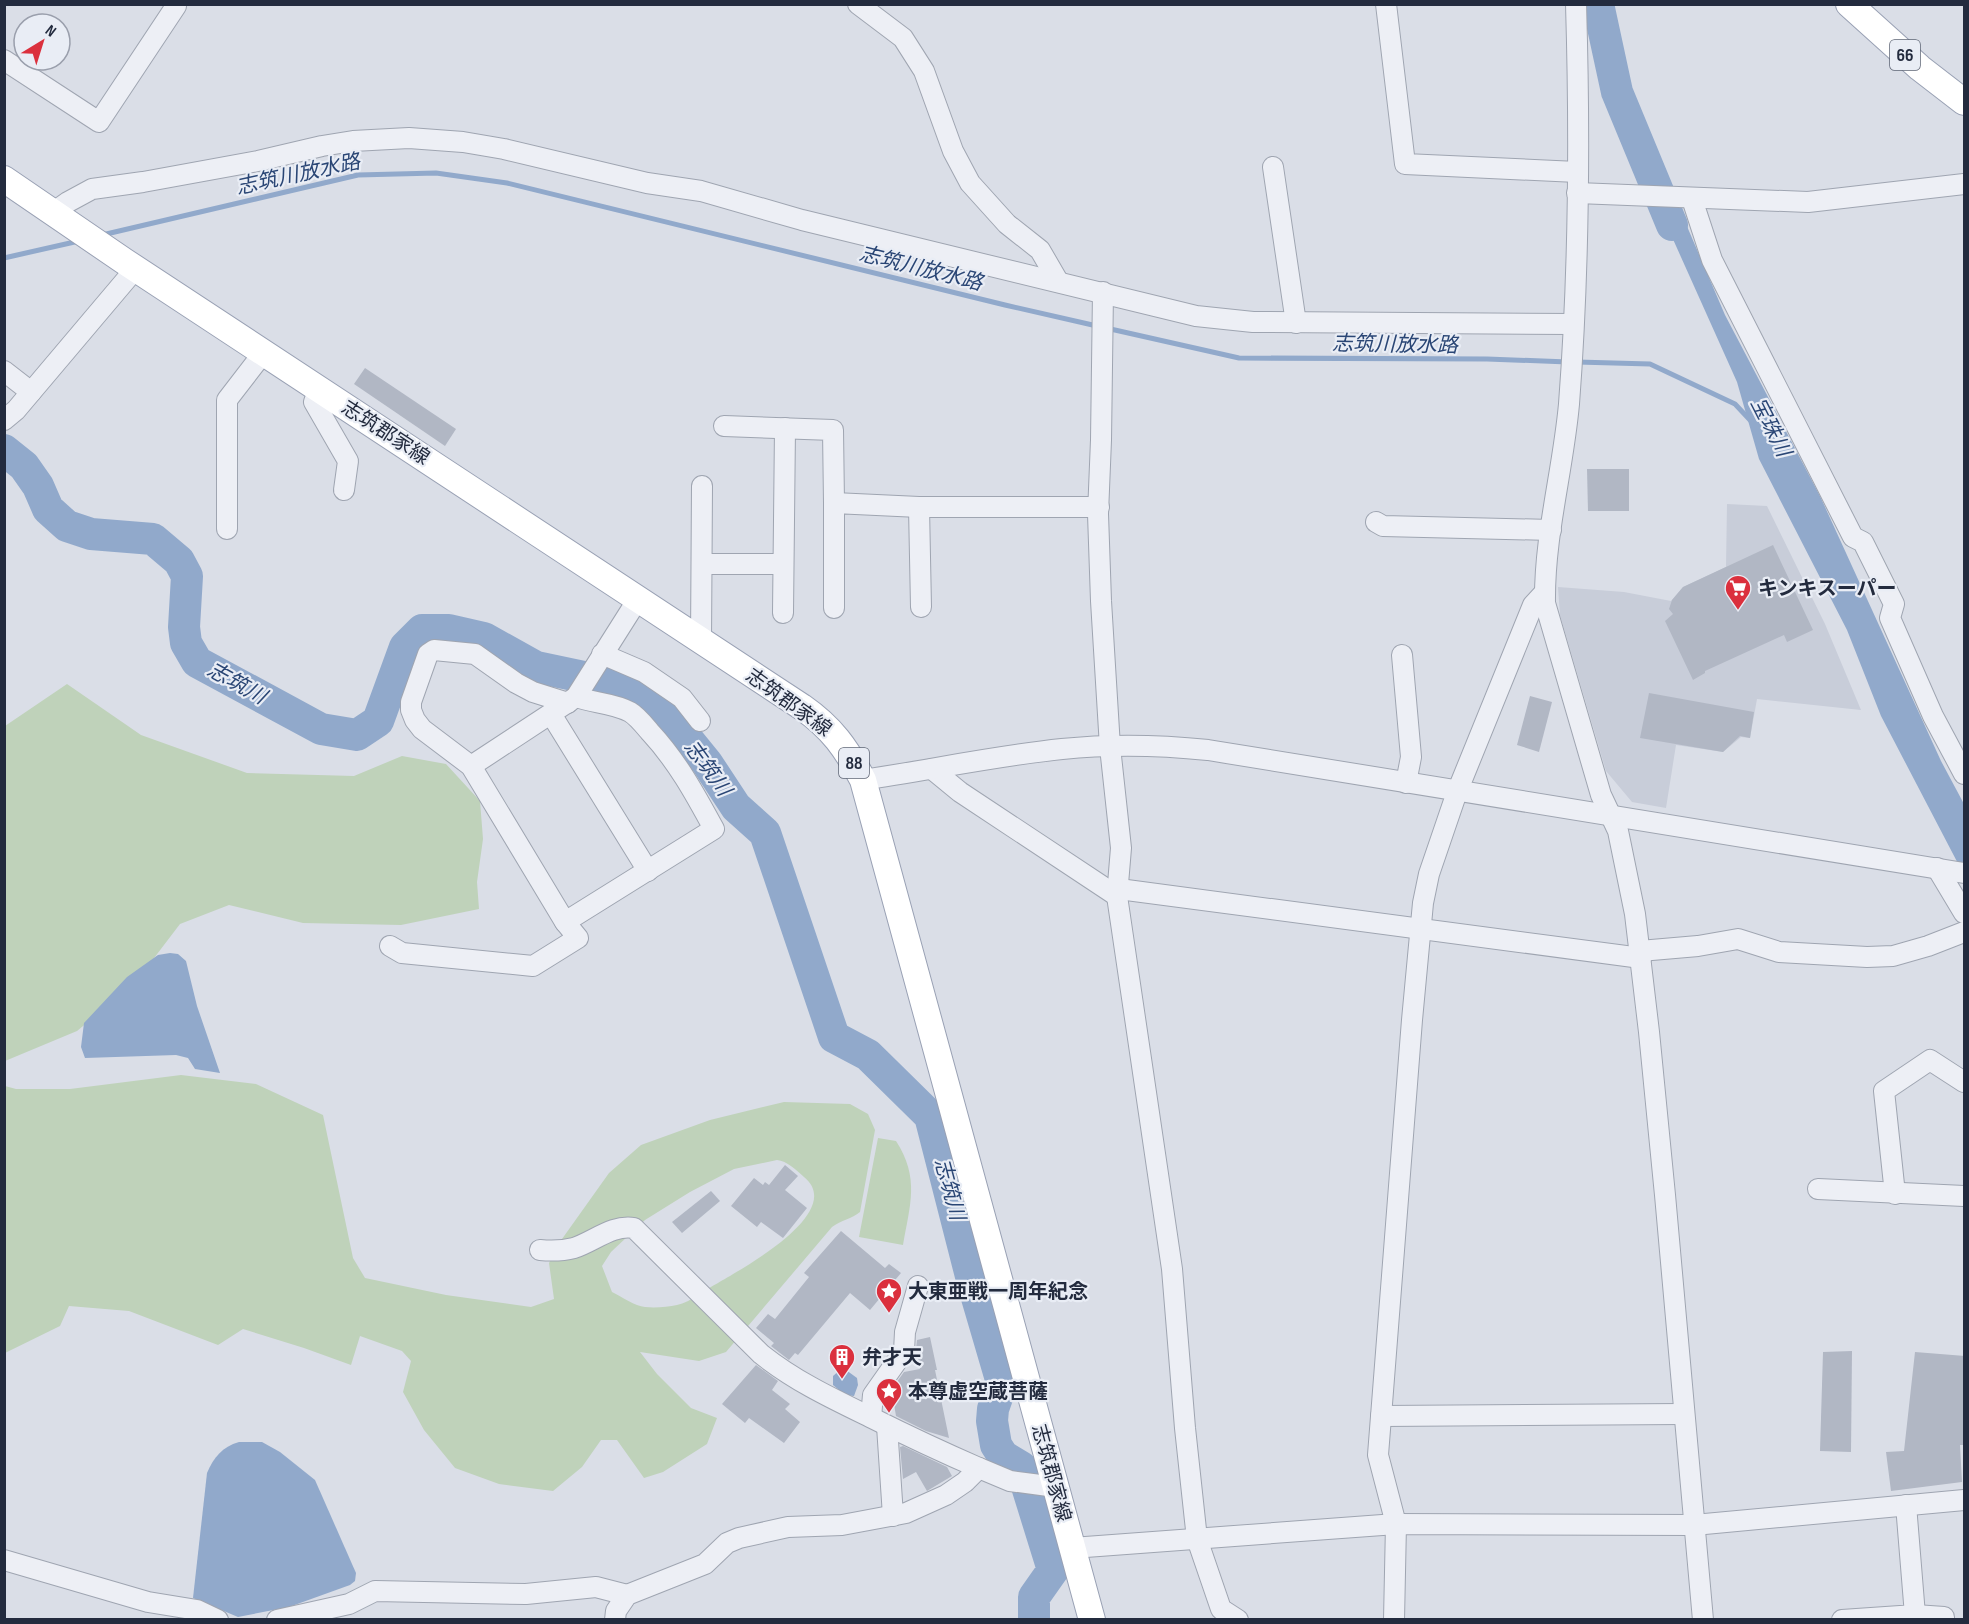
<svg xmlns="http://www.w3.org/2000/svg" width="1969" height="1624" font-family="'Sofia Sans Condensed','Noto Sans JP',sans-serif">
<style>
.built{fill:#c8cdd9}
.green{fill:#bfd2ba;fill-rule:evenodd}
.water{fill:#91a9cb}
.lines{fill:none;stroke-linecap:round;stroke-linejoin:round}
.stream{stroke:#91a9cb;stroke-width:5}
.river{stroke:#91a9cb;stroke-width:32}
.building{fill:#b1b7c4}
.minor-casing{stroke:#9fa5b1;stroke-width:22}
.major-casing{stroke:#99a1b4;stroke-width:28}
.minor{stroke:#edeff5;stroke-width:20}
.major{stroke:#fff;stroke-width:26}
.labels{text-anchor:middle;stroke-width:4.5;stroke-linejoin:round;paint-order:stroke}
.shield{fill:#e9edf5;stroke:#5e6575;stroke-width:1.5}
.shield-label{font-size:18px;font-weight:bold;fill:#232b3e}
.street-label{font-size:20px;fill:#232b3e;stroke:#e9edf5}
.poi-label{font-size:20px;font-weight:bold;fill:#232b3e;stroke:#e9edf5;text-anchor:start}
.water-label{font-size:21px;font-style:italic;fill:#2a4675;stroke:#e9edf5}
</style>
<rect width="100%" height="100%" fill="#dadee7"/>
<polygon class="built" points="1727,504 1767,506 1825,624 1861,710 1757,699 1750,738 1741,737 1723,752 1676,745 1666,808 1632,802 1606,771 1560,615 1558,587 1624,592 1671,601 1683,587 1726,567"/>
<g class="green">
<polygon points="67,684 141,735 247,773 354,776 402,756 446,764 480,801 483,839 477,882 479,909 401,925 303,923 229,905 180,924 135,983 77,1031 5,1061 5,726"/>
<path d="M181,1075l75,9 67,31 30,143 12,20 81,17 85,12 23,-8 -5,-36 13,-24 47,-66 32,-28 69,-25 74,-18 66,2 18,10 7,16 -15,82c-8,7 -19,8 -28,15l-106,125 -27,9 -59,-9 17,22 34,34 26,10 -10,26 -44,28 -19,6 -27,-38h-16l-19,27 -29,24 -54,-7 -44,-16 -31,-38 -21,-38 8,-31 -9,-10 -42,-15 -9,29 -47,-17 -61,-19 -25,16 -89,-34 -60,-5 -9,20 -55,27v-267l11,3h54zM777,1160c10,1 19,10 27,17 43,35 -63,92 -86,106 -12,6 -27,19 -41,22 -9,2 -22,3 -32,2 -10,-1 -23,-10 -33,-15l-10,-26 9,-14 34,-32 45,-28 44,-23z"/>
<path d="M878,1138l18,3c24,37 14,64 7,104l-44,-8z"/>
</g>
<g class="water">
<polygon points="1659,208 1680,210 1725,315 1820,496 1941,761 1964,804 1964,875 1881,716 1847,630 1759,459 1737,382"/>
<polygon points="170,953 178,954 186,961 197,1006 220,1073 195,1069 188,1058 176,1055 85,1058 81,1047 84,1023 127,977 158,955"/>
<polygon points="840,1370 846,1370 857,1378 858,1385 854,1396 845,1395 833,1385 833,1376"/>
<path d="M239,1442h23l18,10 35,28 41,93 -1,8 -5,4 -61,22 -51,10 -45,-19 14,-125c7,-16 15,-26 32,-31z"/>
</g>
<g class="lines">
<g class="stream">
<polyline points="102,235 358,175 436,173 507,183 1005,305 1097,326"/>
<polyline points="4,258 79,241"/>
<polyline points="1106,328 1239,358 1487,359 1568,362"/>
<polyline points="1577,362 1650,364 1735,404 1750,420"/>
</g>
<g class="river">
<polyline points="1598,4 1617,92 1672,225"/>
<polyline points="4,450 24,466 38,486 48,509 67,526 91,534 153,539 179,561 187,576 184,627 186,643 197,662 321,729 357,735 378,721 405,647 422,630 449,630 484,638 536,667 626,686 647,694 659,704 707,763 736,807 765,833 834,1037 868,1055 930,1116 973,1284 1002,1383 993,1409 992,1421 996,1445 1003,1456 1021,1467 1053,1570 1034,1597 1034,1620"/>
</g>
</g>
<g class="building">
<polygon points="365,368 456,429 445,446 354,384"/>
<polygon points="1587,469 1629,469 1629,511 1588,511"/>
<polygon points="1773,545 1813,630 1787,642 1784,635 1705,671 1705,673 1693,680 1665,621 1673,614 1669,609 1672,600 1683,587"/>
<polygon points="1649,693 1754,712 1750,738 1740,736 1723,752 1640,738"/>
<polygon points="1530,696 1552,702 1539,752 1517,745"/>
<polygon points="785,1165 798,1176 785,1190 807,1208 783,1238 761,1222 757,1227 731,1206 754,1178 763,1185 765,1182 769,1185"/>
<polygon points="711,1191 720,1201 682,1233 672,1222"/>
<polygon points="841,1231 885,1268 889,1264 901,1273 870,1310 850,1293 798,1355 795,1353 789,1360 771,1346 774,1343 756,1328 768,1314 775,1319 809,1277 804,1273"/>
<polygon points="930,1337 937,1370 935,1370 949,1438 926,1431 896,1416 893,1398 896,1398 894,1386 904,1372 920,1369 916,1349 917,1340"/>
<polygon points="1852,1351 1851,1452 1820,1451 1823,1352"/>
<polygon points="1915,1352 1965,1356 1965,1445 1960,1445 1962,1482 1891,1491 1886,1452 1904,1451"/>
<polygon points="756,1365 778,1381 772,1390 790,1404 785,1409 800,1422 784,1443 749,1418 745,1423 722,1404"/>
<polygon points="903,1446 947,1467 952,1476 927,1491 916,1472 903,1479 900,1447"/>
</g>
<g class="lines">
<g class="minor-casing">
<g id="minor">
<polyline points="858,4 903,38 924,71 953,151 970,183 1007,224 1040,250 1058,281"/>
<polyline points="1386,4 1405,164 1577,172"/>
<path d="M1576,4c4,133 3,268 -7,400 -6,67 -25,132 -24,199l56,192 17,36 17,83 14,118 16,163 38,425"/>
<polyline points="4,60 99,122 176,6"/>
<polyline points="1273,167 1296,323"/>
<polyline points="1577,193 1808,202 1964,184"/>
<polyline points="1692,199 1712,260 1853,537 1863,542 1894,604 1890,618 1933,716 1964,774"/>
<polyline points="54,212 68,202 92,189 143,182 258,161 322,146 353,141 409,138 463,142 504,149 647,183 701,191 802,220 1196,316 1253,322 1573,324"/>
<polyline points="1103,292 1101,440 1098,514 1101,601 1110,747 1121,848 1117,896 1172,1269 1185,1428 1197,1539 1221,1609 1238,1620"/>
<polyline points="4,371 31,392"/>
<polyline points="319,388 314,402 348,461 344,490"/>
<polyline points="4,420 16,410 136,268"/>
<polyline points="724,426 833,430 834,503"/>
<polyline points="919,507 921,607"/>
<polyline points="1376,522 1383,526 1551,530"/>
<polyline points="227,529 227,400 264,352"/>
<polyline points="702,564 783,564"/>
<polyline points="834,608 834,503 919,507 1099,507"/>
<polyline points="783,613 785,428"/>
<polyline points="701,641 702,486"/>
<polyline points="602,654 644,672 682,698 700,721"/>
<polyline points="1402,655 1411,757 1406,783"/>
<path d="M568,703l-35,-11 -17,-9 -41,-29 -41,-4 -6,4 -17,48v8l4,10 7,9 49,37 94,156 149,-93c-19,-35 -37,-68 -64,-97 -6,-7 -13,-16 -20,-20 -16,-9 -37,-9 -54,-15"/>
<polyline points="551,714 648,871"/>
<polyline points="471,766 576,697 638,599"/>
<polyline points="932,769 960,792 1117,896"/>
<path d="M863,780c67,-10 132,-24 199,-31 48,-5 98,-4 146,1l756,123"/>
<polyline points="1937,868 1964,913"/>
<polyline points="1119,889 1641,958"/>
<polyline points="390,946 402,953 533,966 578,938 565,922"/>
<polyline points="1640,951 1698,946 1738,939 1779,952 1867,957 1893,956 1928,946 1964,932"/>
<polyline points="1818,1189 1964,1196"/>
<polyline points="1895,1194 1884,1091 1930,1060 1964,1082"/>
<path d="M540,1250c11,1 22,1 34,-2 19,-6 39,-24 60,-20l127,126c34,27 70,44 109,63 36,18 72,35 109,51l-14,14 -19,13 -40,18 -64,12 -54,2 -49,11 -12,5 -22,21 -78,31 -11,16 -1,9"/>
<polyline points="1381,1416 1684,1414"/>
<polyline points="871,1417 873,1395 904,1351 905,1332 918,1286"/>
<polyline points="887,1426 893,1516"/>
<polyline points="979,1468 1010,1481 1056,1487"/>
<polyline points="1072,1548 1396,1524 1694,1525 1964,1500"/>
<polyline points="4,1560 148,1602 197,1610 218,1620"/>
<polyline points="1915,1615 1944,1617 1944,1620"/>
<polyline points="277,1620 349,1604 375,1591 526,1594 596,1587 627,1595"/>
<polyline points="1394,1620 1396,1524 1378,1455 1412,1020 1423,903 1429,874 1457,792 1533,605 1545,592"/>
<polyline points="1842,1620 1915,1615 1906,1505"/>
</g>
</g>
<g class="major-casing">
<g id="major">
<polyline points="1849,4 1920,68 1964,102"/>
<path d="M4,179l120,82 678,446c30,21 44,41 61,73l229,840"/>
</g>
</g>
<use href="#minor" class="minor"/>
<use href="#major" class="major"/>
</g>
<defs>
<g id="supermarket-pin" transform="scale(1.35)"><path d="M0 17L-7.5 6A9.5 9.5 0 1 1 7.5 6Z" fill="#db303d" stroke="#e9edf5"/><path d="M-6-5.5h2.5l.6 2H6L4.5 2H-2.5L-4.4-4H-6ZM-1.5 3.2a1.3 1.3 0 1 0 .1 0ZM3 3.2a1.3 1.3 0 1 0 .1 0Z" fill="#fff"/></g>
<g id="sight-pin" transform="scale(1.35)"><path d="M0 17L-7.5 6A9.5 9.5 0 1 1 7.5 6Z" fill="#db303d" stroke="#e9edf5"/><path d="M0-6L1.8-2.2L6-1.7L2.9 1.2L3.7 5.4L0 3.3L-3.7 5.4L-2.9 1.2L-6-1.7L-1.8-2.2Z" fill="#fff"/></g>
<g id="building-pin" transform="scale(1.35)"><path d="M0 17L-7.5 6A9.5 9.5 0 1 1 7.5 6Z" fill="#db303d" stroke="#e9edf5"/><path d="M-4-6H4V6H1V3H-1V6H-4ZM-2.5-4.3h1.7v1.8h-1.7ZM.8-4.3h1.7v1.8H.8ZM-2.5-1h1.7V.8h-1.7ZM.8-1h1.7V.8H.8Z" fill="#fff"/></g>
</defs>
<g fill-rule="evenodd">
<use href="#supermarket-pin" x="1738" y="588"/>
<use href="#sight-pin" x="889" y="1291"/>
<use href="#building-pin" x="842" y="1357"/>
<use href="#sight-pin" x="889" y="1391"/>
</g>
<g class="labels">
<g class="shield">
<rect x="1890" y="40" width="30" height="30" rx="4.5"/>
<rect x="839" y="748" width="30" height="30" rx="4.5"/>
</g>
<g class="shield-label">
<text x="1905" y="61">66</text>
<text x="854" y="769">88</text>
</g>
<g class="street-label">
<text transform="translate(386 432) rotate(33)" y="7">志筑郡家線</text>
<text transform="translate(789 702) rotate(36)" y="7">志筑郡家線</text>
<text transform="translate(1052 1473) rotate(75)" y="7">志筑郡家線</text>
</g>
<g class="poi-label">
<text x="1758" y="595">キンキスーパー</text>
<text x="908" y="1298">大東亜戦一周年紀念</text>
<text x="862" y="1364">弁才天</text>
<text x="908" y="1398">本尊虚空蔵菩薩</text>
</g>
<g class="water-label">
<text transform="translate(298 174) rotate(-12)" y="7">志筑川放水路</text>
<text transform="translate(921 268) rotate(14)" y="7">志筑川放水路</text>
<text transform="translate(1395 344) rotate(1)" y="7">志筑川放水路</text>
<text transform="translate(1771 427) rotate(63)" y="7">宝珠川</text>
<text transform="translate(237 683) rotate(29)" y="7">志筑川</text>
<text transform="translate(708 768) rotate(54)" y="7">志筑川</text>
<text transform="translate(950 1189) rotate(75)" y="7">志筑川</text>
</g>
</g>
<rect width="1969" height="1624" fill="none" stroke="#232b3e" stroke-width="12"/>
<g transform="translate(42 42) rotate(38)"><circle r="28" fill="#e9edf5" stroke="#9a9fac" stroke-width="1.5"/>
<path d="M0-4.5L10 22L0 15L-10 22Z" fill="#db303d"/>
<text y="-9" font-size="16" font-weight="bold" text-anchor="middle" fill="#232b3e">N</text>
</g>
</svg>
